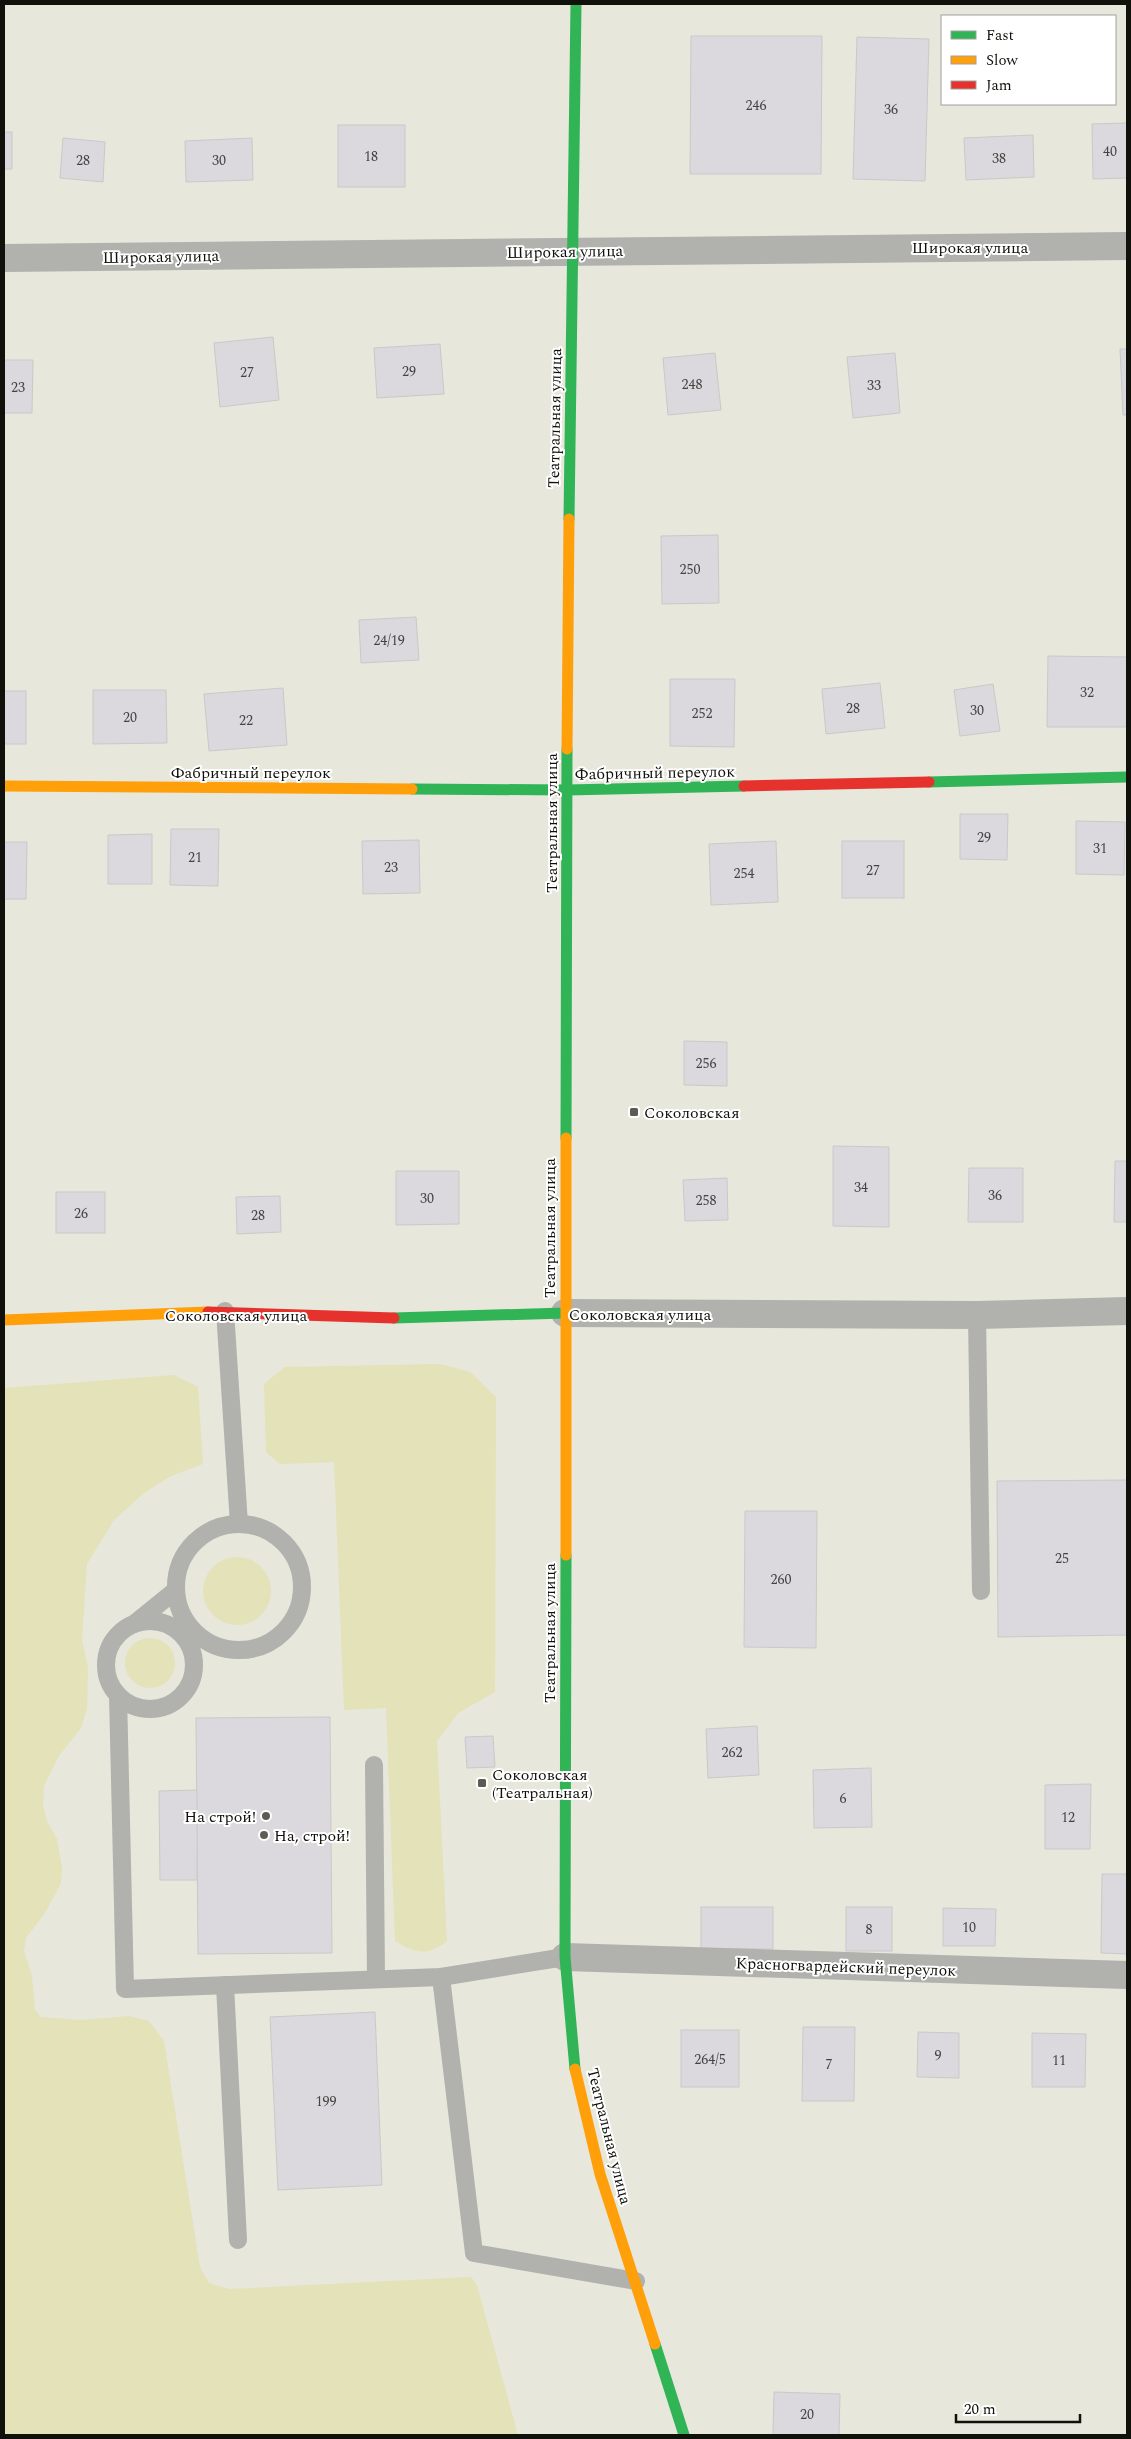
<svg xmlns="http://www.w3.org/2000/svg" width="1131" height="2439" font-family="Spectral,serif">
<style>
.green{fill:#e4e2b8}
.building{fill:#dbd9de;stroke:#cac9c8}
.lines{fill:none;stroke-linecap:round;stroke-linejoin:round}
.lane{stroke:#b1b1ae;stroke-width:18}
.street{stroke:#b1b1ae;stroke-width:28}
.fast{stroke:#30b455;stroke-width:11}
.slow{stroke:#ff9f0a;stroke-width:11}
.jam{stroke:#e5322d;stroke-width:11}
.poi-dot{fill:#5c5c54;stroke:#fff;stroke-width:2}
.labels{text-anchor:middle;stroke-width:4;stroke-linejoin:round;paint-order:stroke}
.number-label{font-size:14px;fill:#444340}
.street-label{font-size:16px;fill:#11110b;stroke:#fff}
.poi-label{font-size:16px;fill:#11110b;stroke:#fff;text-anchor:start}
</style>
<rect width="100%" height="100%" fill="#e7e7dc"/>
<g class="green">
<path d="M441,1364l29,8 26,25 -1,295 -37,21 -21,28 10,200c-20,16 -32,12 -52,0l-9,-233 -42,2 -10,-248 -54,2 -14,-12 -2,-68 21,-17z"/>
<polygon points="174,1375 198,1387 203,1464 171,1476 144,1493 114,1520 87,1564 82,1640 88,1668 87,1709 81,1728 59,1756 44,1786 43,1804 47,1821 57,1839 62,1868 61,1883 45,1913 26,1938 24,1951 32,1976 35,2010 41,2017 81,2020 129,2016 149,2021 164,2041 200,2267 209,2283 229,2289 471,2277 477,2285 518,2435 4,2435 4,1388"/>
<circle cx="237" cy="1591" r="34"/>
<circle cx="150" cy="1663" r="25"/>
</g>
<g class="building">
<polygon points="691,36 822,36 821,174 690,174"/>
<polygon points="857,37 929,39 925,181 853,179"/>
<polygon points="1127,123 1127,178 1093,179 1092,124"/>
<rect x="338" y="125" width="67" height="62"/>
<rect x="4" y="132" width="8" height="37"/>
<polygon points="1033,135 1034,177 966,180 964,138"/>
<polygon points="63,138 105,142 103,182 60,178"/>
<polygon points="252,138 253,180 186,182 185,141"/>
<polygon points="273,337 279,400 220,407 214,343"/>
<polygon points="440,344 444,394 377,398 374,348"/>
<polygon points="1120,349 1127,349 1127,415 1123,415"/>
<polygon points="715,353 721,410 668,415 663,358"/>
<polygon points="895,353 900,413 853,418 847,357"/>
<polygon points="4,360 33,360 32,413 4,413"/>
<polygon points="718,535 719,603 662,604 661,536"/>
<polygon points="416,617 419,660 361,663 359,620"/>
<polygon points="1048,656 1127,657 1127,727 1047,727"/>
<polygon points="670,679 735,679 734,747 670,746"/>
<polygon points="880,683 885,728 826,734 822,689"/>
<polygon points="993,684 1000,731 960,736 954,690"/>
<polygon points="283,688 287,745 209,751 204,694"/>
<polygon points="93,690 166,690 167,743 93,744"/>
<rect x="4" y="691" width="22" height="53"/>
<polygon points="960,814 1008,814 1007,860 960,859"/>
<polygon points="1076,821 1125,822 1124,875 1076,874"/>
<polygon points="171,829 219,829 218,886 170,885"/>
<polygon points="152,834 152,884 108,884 108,835"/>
<polygon points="419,840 420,893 363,894 362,841"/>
<polygon points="776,841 778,902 711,905 709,844"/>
<rect x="842" y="841" width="62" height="57"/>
<polygon points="4,842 27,842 26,899 4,899"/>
<polygon points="684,1041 727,1042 727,1086 684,1085"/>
<polygon points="833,1146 889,1147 889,1227 833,1226"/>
<polygon points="1115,1161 1127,1161 1127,1222 1114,1222"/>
<polygon points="969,1168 1023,1168 1023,1222 968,1222"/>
<polygon points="396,1171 459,1171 459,1224 396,1225"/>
<polygon points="727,1178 728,1220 685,1221 683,1180"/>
<rect x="56" y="1192" width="49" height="41"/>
<polygon points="280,1196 281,1232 237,1234 236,1197"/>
<polygon points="1127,1480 1127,1635 998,1637 997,1481"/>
<polygon points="745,1511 817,1511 816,1648 744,1647"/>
<polygon points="330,1717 332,1953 198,1954 196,1718"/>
<polygon points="757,1726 759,1775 708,1778 706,1729"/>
<polygon points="493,1736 495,1767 467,1768 465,1737"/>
<polygon points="871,1768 872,1827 814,1828 813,1770"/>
<polygon points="1091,1784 1090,1849 1045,1849 1045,1785"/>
<polygon points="197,1790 197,1880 160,1880 159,1791"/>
<polygon points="1102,1874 1127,1874 1127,1954 1101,1953"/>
<rect x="701" y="1907" width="72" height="42"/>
<rect x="846" y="1907" width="46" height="44"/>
<polygon points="943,1908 996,1909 995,1946 943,1946"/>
<polygon points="375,2012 382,2185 278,2190 270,2017"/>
<polygon points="803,2027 855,2027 854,2101 802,2101"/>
<rect x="681" y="2030" width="58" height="57"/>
<polygon points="918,2032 959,2033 959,2078 917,2077"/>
<polygon points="1032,2033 1086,2034 1085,2087 1032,2087"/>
<polygon points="774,2392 840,2394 839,2435 773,2435"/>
</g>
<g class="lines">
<g class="lane">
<polyline points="225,1311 239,1524"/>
<polyline points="977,1315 981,1591"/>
<circle cx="239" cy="1587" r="63"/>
<circle cx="150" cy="1665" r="44"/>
<polyline points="134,1624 176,1590"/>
<polyline points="118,1695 125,1989 441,1977 565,1957"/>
<polyline points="374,1765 376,1979"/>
<polyline points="441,1977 474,2253 636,2281"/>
<polyline points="225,1985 238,2240"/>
</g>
<g class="street">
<polyline points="4,258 1127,246"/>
<polyline points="565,1313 977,1315 1127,1311"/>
<polyline points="565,1957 1127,1975"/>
</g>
<g class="fast">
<polyline points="569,519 576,4"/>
<polyline points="929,782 1127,777"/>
<polyline points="412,789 567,790 744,786"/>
<polyline points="566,1138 567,749"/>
<polyline points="394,1318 565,1313"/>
<polyline points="566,1555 565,1957 575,2069"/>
<polyline points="655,2344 684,2435"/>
</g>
<g class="slow">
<polyline points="567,749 569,519"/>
<polyline points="4,786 412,789"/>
<polyline points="4,1320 208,1312"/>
<polyline points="566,1555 566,1138"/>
<polyline points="575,2069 600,2174 655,2344"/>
</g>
<g class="jam">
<polyline points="744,786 929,782"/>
<polyline points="208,1312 394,1318"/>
</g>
</g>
<g class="poi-dot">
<rect x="629" y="1107" width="10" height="10" rx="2.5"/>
<rect x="477" y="1778" width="10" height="10" rx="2.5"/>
<circle cx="266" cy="1816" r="5"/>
<circle cx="264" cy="1835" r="5"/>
</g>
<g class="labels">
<g class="number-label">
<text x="756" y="110">246</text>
<text x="891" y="114">36</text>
<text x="1110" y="156">40</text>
<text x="371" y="161">18</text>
<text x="999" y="163">38</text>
<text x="83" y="165">28</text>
<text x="219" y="165">30</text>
<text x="409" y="376">29</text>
<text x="247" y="377">27</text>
<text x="692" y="389">248</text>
<text x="874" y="390">33</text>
<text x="18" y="392">23</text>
<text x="690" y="574">250</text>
<text x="389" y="645">24/19</text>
<text x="1087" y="697">32</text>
<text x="853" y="713">28</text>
<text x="977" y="715">30</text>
<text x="702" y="718">252</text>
<text x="130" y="722">20</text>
<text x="246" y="725">22</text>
<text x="984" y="842">29</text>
<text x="1100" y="853">31</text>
<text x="195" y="862">21</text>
<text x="391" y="872">23</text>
<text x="873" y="875">27</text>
<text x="744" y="878">254</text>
<text x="706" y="1068">256</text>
<text x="861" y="1192">34</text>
<text x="995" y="1200">36</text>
<text x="427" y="1203">30</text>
<text x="706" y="1205">258</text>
<text x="81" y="1218">26</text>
<text x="258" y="1220">28</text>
<text x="1062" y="1563">25</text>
<text x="781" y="1584">260</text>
<text x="732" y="1757">262</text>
<text x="843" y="1803">6</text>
<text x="1068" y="1822">12</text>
<text x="969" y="1932">10</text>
<text x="869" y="1934">8</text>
<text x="938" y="2060">9</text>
<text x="710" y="2064">264/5</text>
<text x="1059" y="2065">11</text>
<text x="829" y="2069">7</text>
<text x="326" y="2106">199</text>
<text x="807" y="2419">20</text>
</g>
<g class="street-label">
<text x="970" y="253">Широкая улица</text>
<text transform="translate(565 251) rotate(-1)" y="6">Широкая улица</text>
<text transform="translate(161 256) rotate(-1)" y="6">Широкая улица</text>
<text transform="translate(554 418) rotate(-89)" y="6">Театральная улица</text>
<text x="251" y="778">Фабричный переулок</text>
<text transform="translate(655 772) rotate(-1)" y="6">Фабричный переулок</text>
<text transform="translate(551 823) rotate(-90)" y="6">Театральная улица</text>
<text transform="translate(549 1228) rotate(-90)" y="6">Театральная улица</text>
<text x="640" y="1320">Соколовская улица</text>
<text x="236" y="1321">Соколовская улица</text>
<text transform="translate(549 1633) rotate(-90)" y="6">Театральная улица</text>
<text transform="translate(846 1966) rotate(2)" y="6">Красногвардейский переулок</text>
<text transform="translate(610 2136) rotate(76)" y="6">Театральная улица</text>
</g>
<g class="poi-label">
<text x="644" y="1118">Соколовская</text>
<text x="492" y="1780">Соколовская<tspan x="492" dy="18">(Театральная)</tspan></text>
<text x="256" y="1822" text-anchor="end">На строй!</text>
<text x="274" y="1841">На, строй!</text>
</g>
</g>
<rect width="1131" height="2439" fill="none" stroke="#11110b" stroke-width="10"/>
<rect x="941" y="15" width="175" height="90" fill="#ffffff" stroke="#a0a09d"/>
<rect x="951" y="31" width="25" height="8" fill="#30b455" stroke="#a0a09d"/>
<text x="986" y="40" font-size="15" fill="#11110b">Fast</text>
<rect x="951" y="56" width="25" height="8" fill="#ff9f0a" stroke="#a0a09d"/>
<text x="986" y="65" font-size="15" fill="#11110b">Slow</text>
<rect x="951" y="81" width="25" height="8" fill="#e5322d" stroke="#a0a09d"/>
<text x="986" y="90" font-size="15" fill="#11110b">Jam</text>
<path d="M956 2414v8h124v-8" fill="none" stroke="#11110b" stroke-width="2.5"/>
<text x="964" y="2414" font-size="15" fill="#11110b" stroke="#ffffff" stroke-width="4" paint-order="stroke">20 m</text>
</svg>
